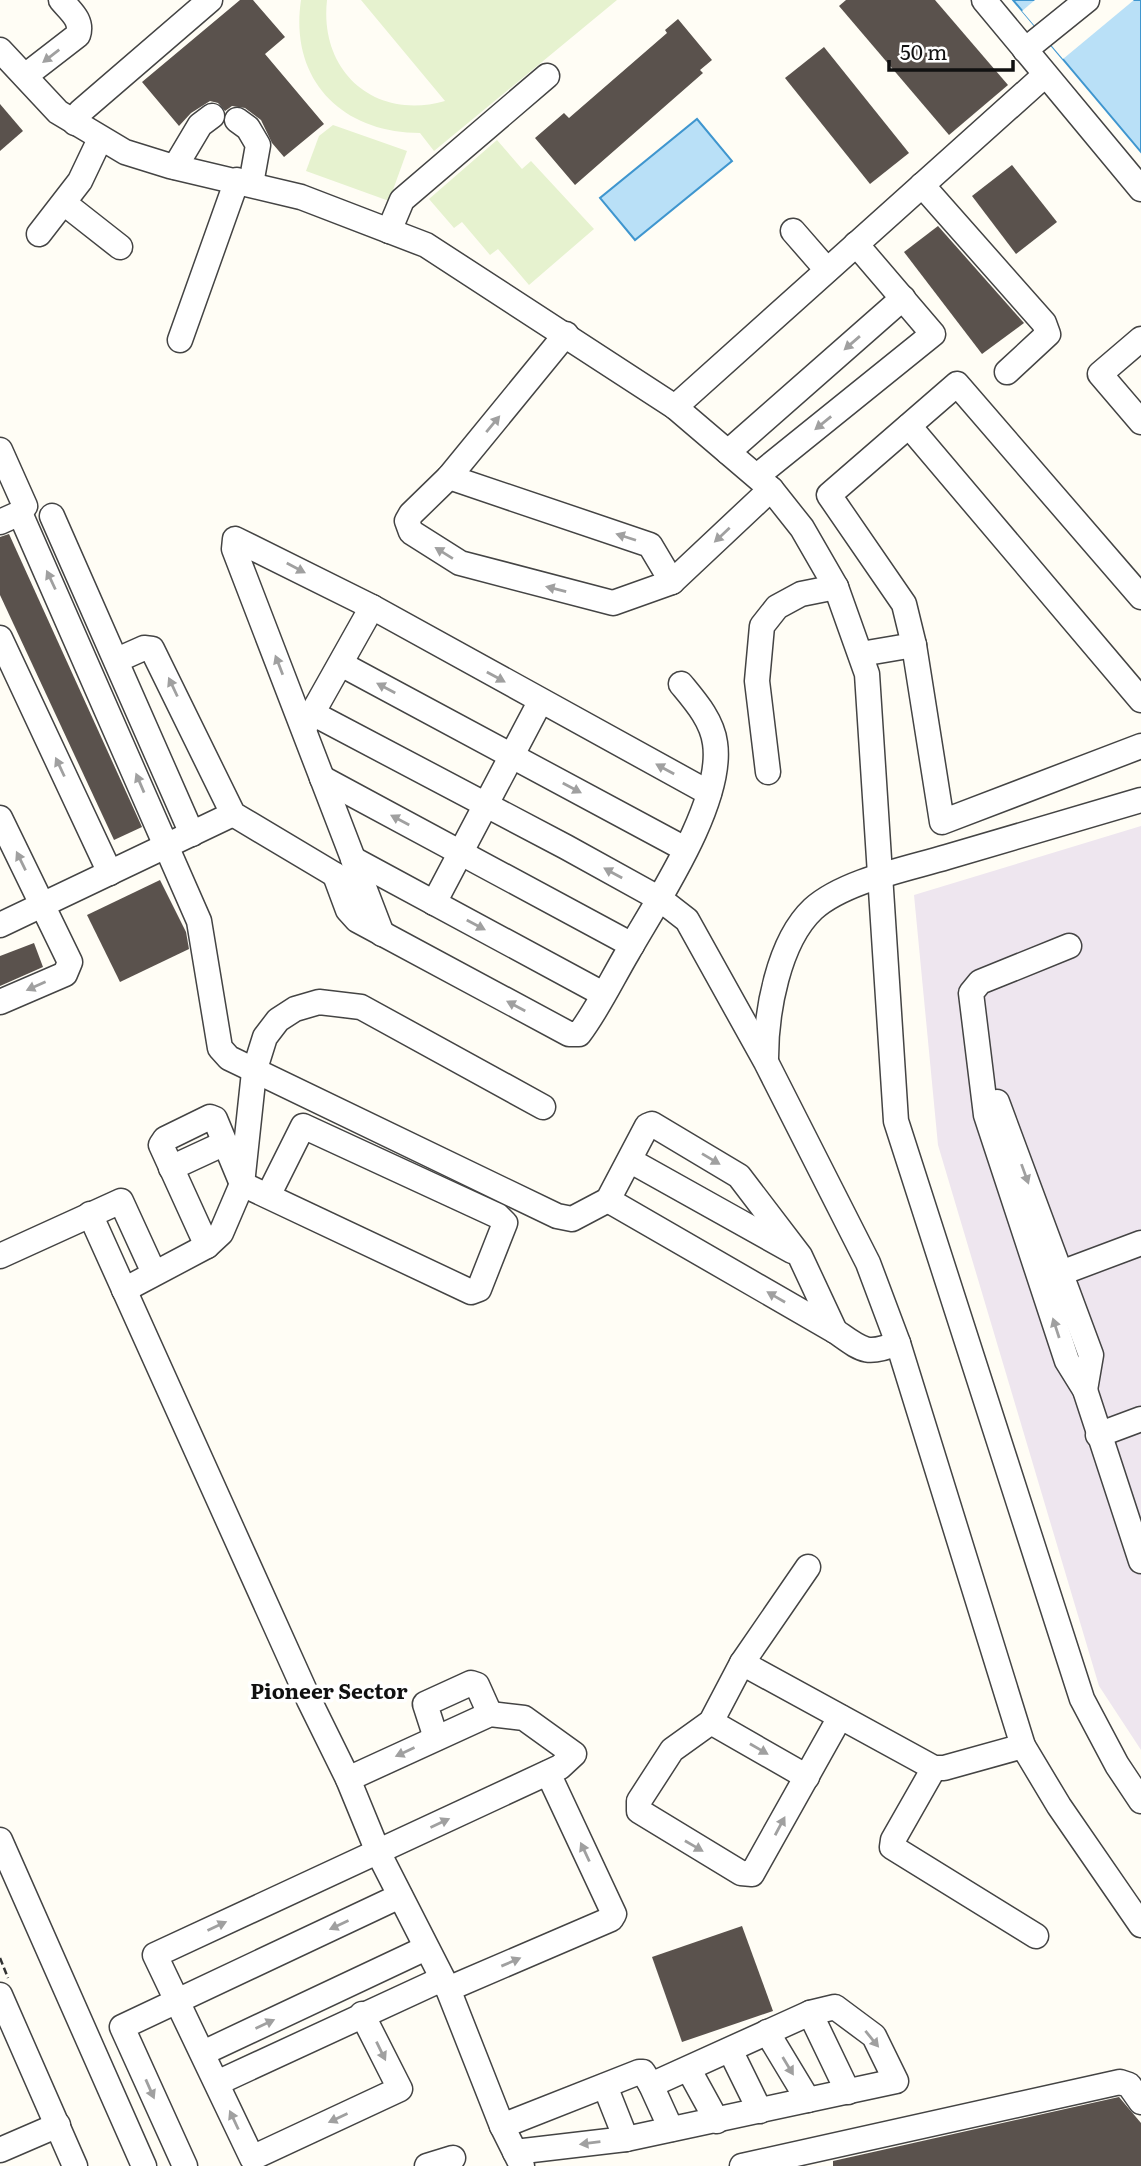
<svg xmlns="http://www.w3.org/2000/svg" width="1141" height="2166" font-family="Literata,serif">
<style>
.industrial{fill:#eee6ef}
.pitch{fill:#e6f2cf}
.water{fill:#b9e0f7;stroke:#3f96cf;stroke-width:2}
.pier{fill:#fffdf5}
.building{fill:#5a524d}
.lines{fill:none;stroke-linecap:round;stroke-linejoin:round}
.minor-casing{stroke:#444;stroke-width:27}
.path{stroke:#333;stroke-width:2.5;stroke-dasharray:7 3.5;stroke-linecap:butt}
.minor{stroke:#fff;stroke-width:24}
.oneway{fill:#a0a0a0}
.labels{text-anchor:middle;stroke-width:7;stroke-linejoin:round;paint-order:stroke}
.neighbourhood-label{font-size:21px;font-weight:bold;fill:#111;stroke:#fff}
</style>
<rect width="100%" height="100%" fill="#fffdf5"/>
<polygon class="industrial" points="1141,826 1141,1750 1099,1686 938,1145 914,895"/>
<g class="pitch">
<path d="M301,0h26c-8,72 48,121 118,101l-84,-101h256l-183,151 -14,-18c-78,0 -131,-53 -119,-133z"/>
<polygon points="333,125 407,151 389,201 306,171 319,136"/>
<polygon points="497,140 522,169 531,161 594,229 529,285 498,249 490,255 462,222 454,228 429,199"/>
</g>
<g class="water">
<polygon points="1013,0 1141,0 1141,152"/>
<polygon points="697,119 732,161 635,240 600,198"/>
</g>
<polygon class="pier" points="1035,0 1134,0 1063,59 1022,11"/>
<g class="building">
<polygon points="240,0 253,0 285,37 265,54 324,124 284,157 272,143 261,120 245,108 232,106 225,111 218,103 210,101 191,113 179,126 142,82"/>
<polygon points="846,0 935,0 1008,85 949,135 839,6"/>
<polygon points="678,19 712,60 700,70 703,73 575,185 535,138 564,113 569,118 667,33 665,30"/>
<polygon points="824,47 909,153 870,184 785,78"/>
<polygon points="0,104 23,131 0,151"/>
<polygon points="1012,165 1057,222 1016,254 972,196"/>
<polygon points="938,226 1024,323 982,354 904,252"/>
<polygon points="9,534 142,827 114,840 0,595 0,537"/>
<polygon points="160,880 186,932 189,949 120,982 87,915"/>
<polygon points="34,943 43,967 0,986 0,956"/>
<polygon points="742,1926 773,2011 682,2042 652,1957"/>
<polygon points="1119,2097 1141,2123 1141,2166 833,2166 833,2161"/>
</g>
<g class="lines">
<g class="minor-casing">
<g id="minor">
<polyline points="984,0 1141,189"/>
<polyline points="0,50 58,112 125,152 170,166 301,197 426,245 675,407 771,489 802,528 836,587 867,674 896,1121 1082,1699 1117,1765 1141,1801"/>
<polyline points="1025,50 1087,0"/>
<path d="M25,76l53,-41c5,-15 -8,-24 -17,-35"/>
<polyline points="237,120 248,128 258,145 251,184"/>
<polyline points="75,123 80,112 210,0"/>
<polyline points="175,167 200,125 212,116"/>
<polyline points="922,185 1044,323 1048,334 1007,372"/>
<polyline points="64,203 120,247"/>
<polyline points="389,231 402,200 547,76"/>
<polyline points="793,231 827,270"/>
<polyline points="39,234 80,181 100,139"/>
<polyline points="566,334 449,477 411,514 407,521 411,532 460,563 613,603 672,582 771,489"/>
<polyline points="1141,339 1100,374 1141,422"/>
<polyline points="180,340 237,180"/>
<polyline points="675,407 1045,75"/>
<polyline points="909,426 1141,700"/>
<polyline points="0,450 25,506 20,513 0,522"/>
<polyline points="728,452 903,298"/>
<polyline points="757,476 933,334 856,244"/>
<polyline points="449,477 650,545 672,582"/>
<polyline points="20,513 199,921 220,1048 229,1058 557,1216 572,1219 608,1200 647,1126 652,1124 739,1176 800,1256 835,1331"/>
<polyline points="52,516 192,834"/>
<polyline points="1141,597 957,384 829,495 904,604 914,645 942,822 1141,746"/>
<polyline points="0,638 110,873"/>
<polyline points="861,654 914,645"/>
<polyline points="117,660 144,648 152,649 233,814 347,882"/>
<polyline points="341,664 685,849"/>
<polyline points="312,713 566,847 660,899 687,920 766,1062 868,1263 898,1343 1023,1746 1059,1806 1141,1925"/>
<polyline points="304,728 372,607"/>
<polyline points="768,772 757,681 762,626 777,607 801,594 836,587"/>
<polyline points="322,778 632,945"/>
<polyline points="0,818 70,962 65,974 0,1002"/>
<polyline points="353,859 603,994"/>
<path d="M335,875l13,35 9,10 212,114h10c19,-25 33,-55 49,-82 29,-51 96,-150 87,-209 -3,-23 -20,-42 -34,-59"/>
<polyline points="434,903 540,702"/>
<polyline points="0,925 233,814"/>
<polyline points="382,934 234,549 235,539 372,607 709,793"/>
<polyline points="1069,946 980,982 971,993 986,1115 1067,1361 1085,1390 1141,1561"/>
<path d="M766,1058c0,-45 12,-116 47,-149 31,-28 94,-40 134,-52 64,-19 129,-38 194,-57"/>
<polyline points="997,1102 1091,1355 1085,1390"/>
<polyline points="631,1161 792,1251"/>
<polyline points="171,1168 225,1143"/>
<path d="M608,1200l227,131c27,19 31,25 63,12"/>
<polyline points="90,1214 309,1700 348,1779 378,1852 448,1989 502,2126 522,2166"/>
<polyline points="207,1246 161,1145 165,1139 210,1117 215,1119 242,1184 471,1292 479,1289 505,1223 498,1216 303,1126 268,1196"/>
<polyline points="0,1256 121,1201 154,1273"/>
<polyline points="1061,1273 1141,1243"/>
<polyline points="124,1290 207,1246 221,1233 242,1184 254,1072 265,1037 278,1020 295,1009 319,1002 361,1007 543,1107"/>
<polyline points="1098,1435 1141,1419"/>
<polyline points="808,1567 742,1663 711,1722 672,1750 639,1801 639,1811 741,1873 752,1874 840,1717"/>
<polyline points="742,1663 934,1768 944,1768 1023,1746"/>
<polyline points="711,1722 807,1777"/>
<polyline points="436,1738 425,1704 471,1683 477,1685 490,1714"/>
<polyline points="934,1768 893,1840 892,1847 1036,1936"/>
<polyline points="348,1779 490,1714 524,1718 574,1754 560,1767 155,1955 252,2158 400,2089 362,2014"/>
<polyline points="0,1840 144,2166"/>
<polyline points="448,1989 611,1919 614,1914 548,1773"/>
<polyline points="0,1995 75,2166"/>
<polyline points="810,2013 848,2092"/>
<polyline points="767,2032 808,2100"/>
<polyline points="730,2050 760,2111"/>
<polyline points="203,2053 426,1948"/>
<polyline points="689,2070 717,2121"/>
<polyline points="217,2083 442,1979"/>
<polyline points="651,2085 671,2129"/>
<polyline points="605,2086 626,2139"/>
<polyline points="502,2126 639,2072 643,2072 651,2085 810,2013 835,2007 874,2036 896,2081 626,2139 515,2152"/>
<polyline points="0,2150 58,2125"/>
<polyline points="185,2166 122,2027 400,1896"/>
<polyline points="427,2166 453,2158"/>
<polyline points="742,2166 1120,2082 1129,2085 1141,2102"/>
</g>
</g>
<polyline class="path" points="0,1958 8,1978"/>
<use href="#minor" class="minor"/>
</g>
<defs><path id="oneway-solid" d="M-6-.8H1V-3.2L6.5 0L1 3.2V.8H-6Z" transform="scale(1.75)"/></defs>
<g class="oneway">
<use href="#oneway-solid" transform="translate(51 56) rotate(142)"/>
<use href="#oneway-solid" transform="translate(852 343) rotate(139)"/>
<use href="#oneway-solid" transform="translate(823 423) rotate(141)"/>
<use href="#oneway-solid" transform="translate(493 424) rotate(-50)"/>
<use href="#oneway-solid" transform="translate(722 535) rotate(137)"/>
<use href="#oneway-solid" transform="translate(626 537) rotate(-162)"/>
<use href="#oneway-solid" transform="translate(444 553) rotate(-148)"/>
<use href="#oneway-solid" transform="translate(296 568) rotate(28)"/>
<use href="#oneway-solid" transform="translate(51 580) rotate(-115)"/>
<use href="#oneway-solid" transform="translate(556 589) rotate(-166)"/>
<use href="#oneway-solid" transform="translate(279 665) rotate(-111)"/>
<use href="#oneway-solid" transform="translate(496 677) rotate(29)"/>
<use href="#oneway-solid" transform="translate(173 687) rotate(-115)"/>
<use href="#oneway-solid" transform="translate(386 688) rotate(-152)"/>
<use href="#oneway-solid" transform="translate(60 767) rotate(-115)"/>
<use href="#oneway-solid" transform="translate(665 769) rotate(-151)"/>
<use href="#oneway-solid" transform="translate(140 783) rotate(-113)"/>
<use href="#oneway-solid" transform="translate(572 788) rotate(28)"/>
<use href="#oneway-solid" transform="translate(400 820) rotate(-152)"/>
<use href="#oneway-solid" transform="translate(21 861) rotate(-116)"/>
<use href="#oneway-solid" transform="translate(613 873) rotate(-151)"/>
<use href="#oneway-solid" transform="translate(476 925) rotate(28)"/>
<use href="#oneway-solid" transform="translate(36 986) rotate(156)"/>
<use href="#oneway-solid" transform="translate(516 1006) rotate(-152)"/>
<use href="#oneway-solid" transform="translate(711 1159) rotate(31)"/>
<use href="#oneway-solid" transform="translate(1025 1174) rotate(70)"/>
<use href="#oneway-solid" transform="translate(776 1297) rotate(-150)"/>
<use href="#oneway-solid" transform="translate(1056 1328) rotate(-108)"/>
<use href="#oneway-solid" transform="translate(759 1749) rotate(30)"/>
<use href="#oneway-solid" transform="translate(405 1752) rotate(155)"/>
<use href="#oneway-solid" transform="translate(440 1823) rotate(-25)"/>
<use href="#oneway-solid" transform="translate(780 1826) rotate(-62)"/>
<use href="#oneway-solid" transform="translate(694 1846) rotate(30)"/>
<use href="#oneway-solid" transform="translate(585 1852) rotate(-115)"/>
<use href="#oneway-solid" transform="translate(339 1925) rotate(155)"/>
<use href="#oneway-solid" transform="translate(217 1926) rotate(-25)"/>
<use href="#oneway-solid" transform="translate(511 1962) rotate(-23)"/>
<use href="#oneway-solid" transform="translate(265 2024) rotate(-25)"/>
<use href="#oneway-solid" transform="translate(872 2039) rotate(51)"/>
<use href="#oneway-solid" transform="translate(381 2051) rotate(64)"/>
<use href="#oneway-solid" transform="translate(788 2066) rotate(59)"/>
<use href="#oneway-solid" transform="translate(150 2089) rotate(66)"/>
<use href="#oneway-solid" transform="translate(338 2118) rotate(155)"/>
<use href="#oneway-solid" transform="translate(234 2120) rotate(-115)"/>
<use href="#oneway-solid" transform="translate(590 2143) rotate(173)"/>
</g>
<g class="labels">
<g class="neighbourhood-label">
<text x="329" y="1699">Pioneer Sector</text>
</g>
</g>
<path d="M889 60v10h124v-10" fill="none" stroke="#111111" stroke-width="3.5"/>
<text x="900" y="60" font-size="21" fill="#111111" stroke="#ffffff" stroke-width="5" paint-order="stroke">50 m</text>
</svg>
